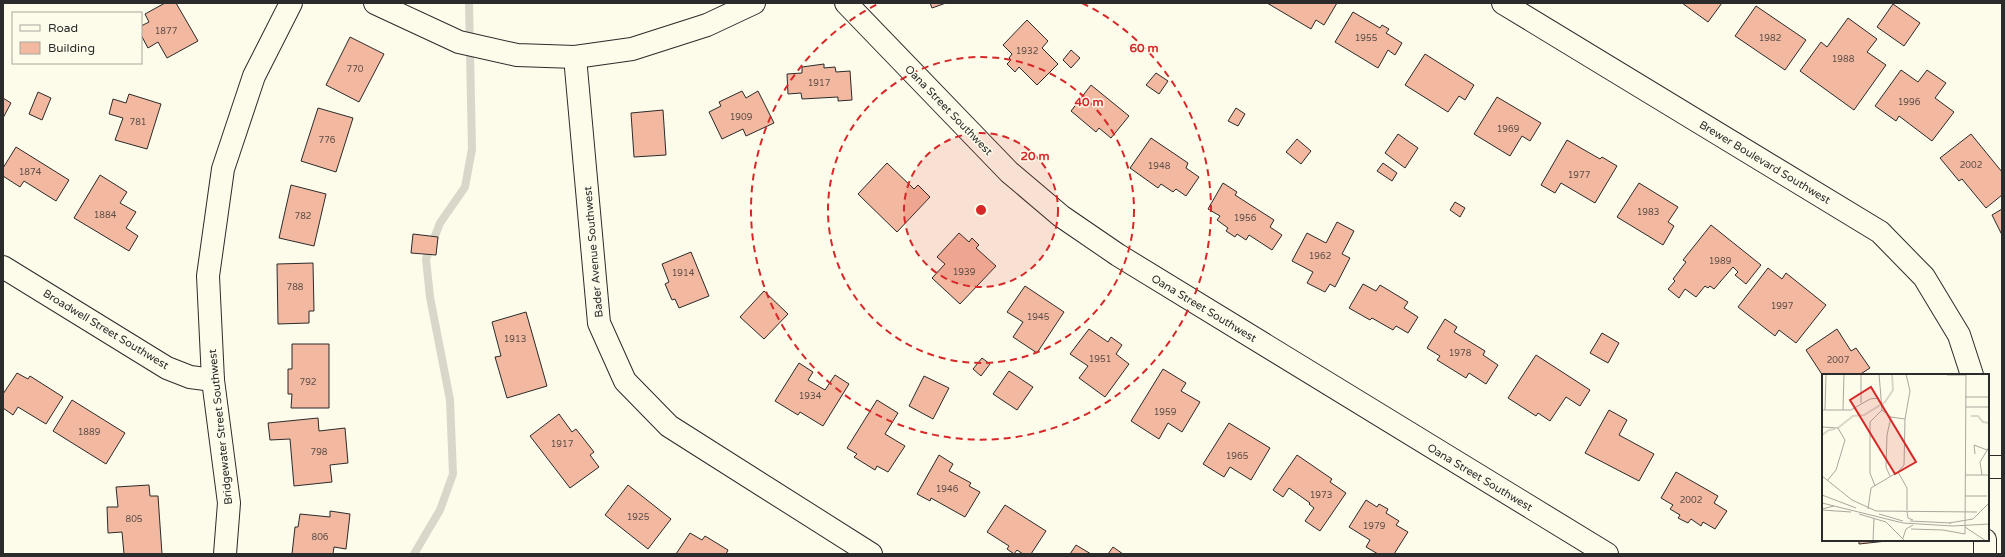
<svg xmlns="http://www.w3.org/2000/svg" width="2005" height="557" font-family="'Varela Round',sans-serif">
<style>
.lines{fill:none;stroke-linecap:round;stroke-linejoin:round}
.stream{stroke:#d8d7c9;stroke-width:8}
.building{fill:#f2b8a0;stroke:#2b2b2b}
.street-casing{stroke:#2b2b2b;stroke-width:24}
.street{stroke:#fdfbea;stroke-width:22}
.ring{fill:none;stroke:#d62828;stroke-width:2;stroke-dasharray:7 5}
.labels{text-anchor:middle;stroke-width:3;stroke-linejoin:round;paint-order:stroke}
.number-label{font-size:9px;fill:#5d4e48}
.street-label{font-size:11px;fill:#2b2b2b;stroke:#fdfbea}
.inset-river{fill:none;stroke:#d8d7c9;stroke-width:2}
.inset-road{fill:none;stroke:#a9a89e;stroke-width:1}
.view{fill:#d62828;fill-opacity:0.15;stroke:#d62828;stroke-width:2}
.inset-edge{fill:none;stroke:#2b2b2b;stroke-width:2}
.centre{fill:#d62828;stroke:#fdfbea;stroke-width:2}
.ring-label{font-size:12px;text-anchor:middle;font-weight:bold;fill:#d62828;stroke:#fdfbea;stroke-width:3;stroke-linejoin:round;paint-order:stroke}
</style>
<rect width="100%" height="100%" fill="#fdfbea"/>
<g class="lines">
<polyline class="stream" points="414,554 440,510 453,474 450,400 430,297 426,259 440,223 465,187 472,149 469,3"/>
</g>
<g class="building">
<polygon points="165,3 176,3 198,41 167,58 158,42 148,48 141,35 141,26 149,22 145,14"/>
<polygon points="930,3 946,3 932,8"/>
<polygon points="1267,3 1337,3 1324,25 1316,20 1311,29"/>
<polygon points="1682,3 1722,3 1708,22"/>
<polygon points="1893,4 1920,23 1904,46 1877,27"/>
<polygon points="1756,6 1806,40 1785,70 1735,36"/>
<polygon points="1353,12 1380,28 1382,25 1389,29 1386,33 1402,43 1395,55 1388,50 1378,68 1335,42"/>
<polygon points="1848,18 1877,39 1867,52 1886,65 1854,110 1800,71 1821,42 1827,47"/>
<polygon points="1027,20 1048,41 1042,48 1058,64 1037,85 1019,67 1015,72 1007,64 1011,60 1009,58 1012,54 1003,45"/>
<polygon points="350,37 384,54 359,102 326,85"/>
<polygon points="1071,50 1080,58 1071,68 1063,60"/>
<polygon points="1425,54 1474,85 1465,100 1459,96 1448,112 1405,85"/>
<polygon points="824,64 824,68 835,67 836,72 850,71 852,100 838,101 838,97 802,99 801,93 788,94 787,74 802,73 802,67"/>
<polygon points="1901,70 1918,82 1927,70 1946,83 1935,98 1954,112 1932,141 1899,116 1896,121 1875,106"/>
<polygon points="1156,73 1168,81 1159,94 1146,85"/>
<polygon points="1091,85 1129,116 1111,138 1099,128 1096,132 1071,111"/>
<polygon points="742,91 746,98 758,91 774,123 746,136 743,129 722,139 709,112 721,106 719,102"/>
<polygon points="38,92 51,98 42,120 29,114"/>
<polygon points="129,94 161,104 147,149 115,140 123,118 109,114 113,99 126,103"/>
<polygon points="1497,97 1541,123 1530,141 1522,136 1510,156 1474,134"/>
<polygon points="3,98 11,103 3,118"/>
<polygon points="318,108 353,118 336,172 301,161"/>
<polygon points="1236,108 1245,114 1238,126 1228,121"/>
<polygon points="663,110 666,155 634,157 631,113"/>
<polygon points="1398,134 1418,148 1405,168 1385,153"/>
<polygon points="1971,134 2002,172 2002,195 1986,208 1962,179 1959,181 1940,158"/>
<polygon points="1151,138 1188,163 1186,168 1199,177 1186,196 1176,189 1173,192 1161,184 1158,188 1130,168"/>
<polygon points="1297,139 1311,151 1301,164 1286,152"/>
<polygon points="1567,140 1600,159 1602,157 1617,166 1595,203 1561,183 1555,193 1541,185"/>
<polygon points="16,147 69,180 56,201 24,181 20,187 3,176 3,168"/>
<polygon points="887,163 914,189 918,185 930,197 897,232 858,194"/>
<polygon points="1383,163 1397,173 1392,181 1377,171"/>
<polygon points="100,175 127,192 120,203 136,212 126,228 138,236 129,251 74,218"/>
<polygon points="1223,183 1237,192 1235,195 1274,220 1270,227 1282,235 1272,250 1249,235 1246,240 1237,234 1235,237 1226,231 1228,228 1217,220 1220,216 1208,209"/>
<polygon points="1639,183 1678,207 1668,222 1674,226 1663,245 1617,217"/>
<polygon points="291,185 326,194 314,246 279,238"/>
<polygon points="1455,202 1465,208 1460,217 1450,210"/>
<polygon points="2002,209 2002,235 1992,215"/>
<polygon points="1337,222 1354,231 1342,254 1350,258 1335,287 1330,284 1325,292 1307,283 1313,272 1292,261 1307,233 1326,243"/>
<polygon points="1711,225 1761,265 1746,284 1735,275 1738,272 1733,267 1714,289 1710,286 1708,288 1705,286 1696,297 1685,289 1679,298 1668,289 1675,281 1673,279 1686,262 1683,260"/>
<polygon points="959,233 969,242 972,238 979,245 976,248 996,266 960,304 932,278 945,264 937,257"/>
<polygon points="413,234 438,237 436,255 411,253"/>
<polygon points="691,252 709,296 679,308 675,299 672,300 665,284 669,282 662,264"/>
<polygon points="313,263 314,311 309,311 309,323 278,324 277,264"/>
<polygon points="1768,268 1782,279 1786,273 1826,305 1796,343 1779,330 1775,336 1738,307"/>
<polygon points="1363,284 1376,291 1380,285 1408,302 1404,308 1418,317 1408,333 1396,326 1393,330 1372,318 1370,320 1349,308"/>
<polygon points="1025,286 1064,312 1037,353 1013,337 1023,322 1007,312"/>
<polygon points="764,291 788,314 764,339 740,317"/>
<polygon points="526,312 547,386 507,398 495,357 501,356 492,322"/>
<polygon points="1445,319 1457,327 1454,332 1485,351 1483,355 1498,365 1486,384 1469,373 1466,378 1437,360 1440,356 1427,348"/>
<polygon points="1089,329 1108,342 1111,337 1122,345 1116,354 1129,364 1105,397 1079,378 1088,366 1070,354"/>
<polygon points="1837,329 1851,351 1856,348 1870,368 1859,375 1823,376 1806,350"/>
<polygon points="1602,333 1619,343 1608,363 1590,353"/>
<polygon points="292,344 329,344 329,408 291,408 292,394 288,394 288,369 292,369"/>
<polygon points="1536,355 1590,390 1580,406 1566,397 1550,421 1538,413 1536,416 1508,398"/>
<polygon points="982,358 990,364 981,376 973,369"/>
<polygon points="799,363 813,372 808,380 825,390 835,375 849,384 823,426 800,412 798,415 775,401"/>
<polygon points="1163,369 1186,383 1181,391 1200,402 1182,432 1168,423 1159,439 1131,421"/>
<polygon points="1009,371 1033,387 1017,410 993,394"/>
<polygon points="17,373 28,379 30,376 63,397 46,424 18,407 13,415 3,408 3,394"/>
<polygon points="924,376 949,388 933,419 909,406"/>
<polygon points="72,400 125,433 106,464 53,431"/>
<polygon points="877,400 898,413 885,434 905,446 888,472 877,466 875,470 854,457 857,454 847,448"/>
<polygon points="1609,410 1627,420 1619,435 1654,454 1639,481 1585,453"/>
<polygon points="559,414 572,432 576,429 594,452 590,455 599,467 570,488 530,436"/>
<polygon points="318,418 319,431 345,428 348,463 330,465 332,482 294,486 290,439 270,440 268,423"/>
<polygon points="1229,423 1270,448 1251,480 1230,467 1224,477 1203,464"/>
<polygon points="939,455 953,464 949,471 971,483 969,486 980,492 965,517 931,498 930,501 917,494"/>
<polygon points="1297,455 1332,479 1330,482 1346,493 1320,531 1305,521 1314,508 1309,504 1310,503 1289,488 1283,497 1273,490"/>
<polygon points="1676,472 1718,496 1714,503 1727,511 1715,529 1703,522 1701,526 1691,519 1688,523 1678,518 1680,515 1670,509 1673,505 1661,498"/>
<polygon points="149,485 150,496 158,496 162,554 124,554 122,532 108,533 107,507 118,507 116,487"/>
<polygon points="628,485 671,519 648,549 605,515"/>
<polygon points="1366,500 1377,507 1379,504 1388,509 1386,513 1399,521 1396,525 1408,532 1394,554 1378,554 1366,547 1370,540 1349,527"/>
<polygon points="1005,505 1046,531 1031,554 1023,554 1017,550 1014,554 1007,549 1009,546 987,532"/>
<polygon points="330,511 350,514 346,549 334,547 333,554 292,554 295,527 298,527 300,514 330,517"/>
<polygon points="690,533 702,540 705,536 728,550 726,554 676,554"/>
<polygon points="1859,540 1896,540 1859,544"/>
<polygon points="1076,545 1091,554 1070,554"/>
<polygon points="1113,547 1123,554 1108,554"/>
</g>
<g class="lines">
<g class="street-casing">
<g id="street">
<polyline points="375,3 459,42 517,55 575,57 632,49 707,25 754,3"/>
<polyline points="846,3 1009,172 1061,216 1118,255 1607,554"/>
<polyline points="1503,3 1880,232 1924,277 1959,335 1972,375"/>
<polyline points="575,57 599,323 625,381 669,426 871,554"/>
<polyline points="3,267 167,368 190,377 213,380"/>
<polyline points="1988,467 2002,467"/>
<polyline points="1985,540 1985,554"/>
<polyline points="225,554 229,503 213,380 208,276 223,169 254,76 291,3"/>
</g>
</g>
<use href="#street" class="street"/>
</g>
<circle cx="981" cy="210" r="77" fill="#d62828" fill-opacity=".12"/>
<g class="ring">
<circle cx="981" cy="210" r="77"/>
<circle cx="981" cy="210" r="153"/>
<path d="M1082 3A230 230 0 1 1 880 3"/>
</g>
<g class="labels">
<g class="number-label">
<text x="166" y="34">1877</text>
<text x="1366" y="41">1955</text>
<text x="1770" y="41">1982</text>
<text x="1027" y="54">1932</text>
<text x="1843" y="62">1988</text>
<text x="355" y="72">770</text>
<text x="819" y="86">1917</text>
<text x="1909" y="105">1996</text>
<text x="741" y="120">1909</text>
<text x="138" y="125">781</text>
<text x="1508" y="132">1969</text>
<text x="327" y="143">776</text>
<text x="1971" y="168">2002</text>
<text x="1159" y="169">1948</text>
<text x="30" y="175">1874</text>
<text x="1579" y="178">1977</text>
<text x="1648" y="215">1983</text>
<text x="105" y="218">1884</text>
<text x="303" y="219">782</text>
<text x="1245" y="221">1956</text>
<text x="1320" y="259">1962</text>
<text x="1720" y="264">1989</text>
<text x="964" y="275">1939</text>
<text x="683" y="276">1914</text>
<text x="295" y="290">788</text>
<text x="1782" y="309">1997</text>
<text x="1038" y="320">1945</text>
<text x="515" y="342">1913</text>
<text x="1460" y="356">1978</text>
<text x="1100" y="362">1951</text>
<text x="1838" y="363">2007</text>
<text x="308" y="385">792</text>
<text x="810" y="399">1934</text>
<text x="1165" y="415">1959</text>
<text x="89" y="435">1889</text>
<text x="562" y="447">1917</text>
<text x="319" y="455">798</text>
<text x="1237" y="459">1965</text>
<text x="947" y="492">1946</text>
<text x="1321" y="498">1973</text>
<text x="1691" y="503">2002</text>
<text x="638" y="520">1925</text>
<text x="134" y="522">805</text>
<text x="1374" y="529">1979</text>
<text x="320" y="540">806</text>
</g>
<g class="street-label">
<text transform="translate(949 110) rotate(46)" y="4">Oana Street Southwest</text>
<text transform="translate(1765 162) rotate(31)" y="4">Brewer Boulevard Southwest</text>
<text transform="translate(593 252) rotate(-95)" y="4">Bader Avenue Southwest</text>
<text transform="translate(1204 308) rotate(31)" y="4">Oana Street Southwest</text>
<text transform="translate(106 329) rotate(31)" y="4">Broadwell Street Southwest</text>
<text transform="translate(220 427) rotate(-96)" y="4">Bridgewater Street Southwest</text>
<text transform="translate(1480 477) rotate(31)" y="4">Oana Street Southwest</text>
</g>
</g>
<g transform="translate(1822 374)">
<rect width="167" height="167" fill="#fdfbea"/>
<path class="inset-river" d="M149,42h7l5,6 6,1M16,54l15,-12 11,-1 21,-13 8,-12 -1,-16M0,61l7,-5 6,-1"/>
<path class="inset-road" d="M39,0v29M57,0l3,36 9,7 14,2M125,1h19M143,23h24M144,33h23M0,36h29l19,-11 9,-1M3,36l1,-36M21,36l1,-36M0,53l16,1 7,12 -9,30 -9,11M153,80l-1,-9 13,5M76,98l9,16v22M143,101h24M160,101l-2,-13 9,-15M0,102l30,24 24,11 101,1M68,102l-4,-9 1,-32 4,-18M53,112l-5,-13v-51l12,-12M0,121l34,13M143,122h22M0,129l81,20 50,3 36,-2M0,135l12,-3M46,135l3,-21 27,-16 6,-7 1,-46 5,-28 -4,-17M0,136l29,2M85,137l1,7 5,2M37,140l27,8 19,19M57,140l24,7M88,147l41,2M127,149l24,-4 16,-16M143,153l21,14M89,155l32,1 22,4M143,160l1,-160M81,164l3,-9 7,-4M51,167l1,-23"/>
<path class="view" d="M49,13l45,75 -21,12 -45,-74z"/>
<rect width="167" height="167" class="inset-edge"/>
</g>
<circle cx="981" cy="210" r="6" class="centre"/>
<g class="ring-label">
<text x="1144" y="52">60 m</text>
<text x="1089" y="106">40 m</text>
<text x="1035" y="160">20 m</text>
</g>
<rect width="2005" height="557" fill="none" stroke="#2b2b2b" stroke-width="8"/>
<rect x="12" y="12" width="130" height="52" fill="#fdfbea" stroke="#a9a89e"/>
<rect x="20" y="25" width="20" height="6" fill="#fdfbea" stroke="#a9a89e"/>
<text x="48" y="32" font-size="12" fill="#2b2b2b">Road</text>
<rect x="20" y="42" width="20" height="12" fill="#f2b8a0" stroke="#a9a89e"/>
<text x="48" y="52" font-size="12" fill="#2b2b2b">Building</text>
</svg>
